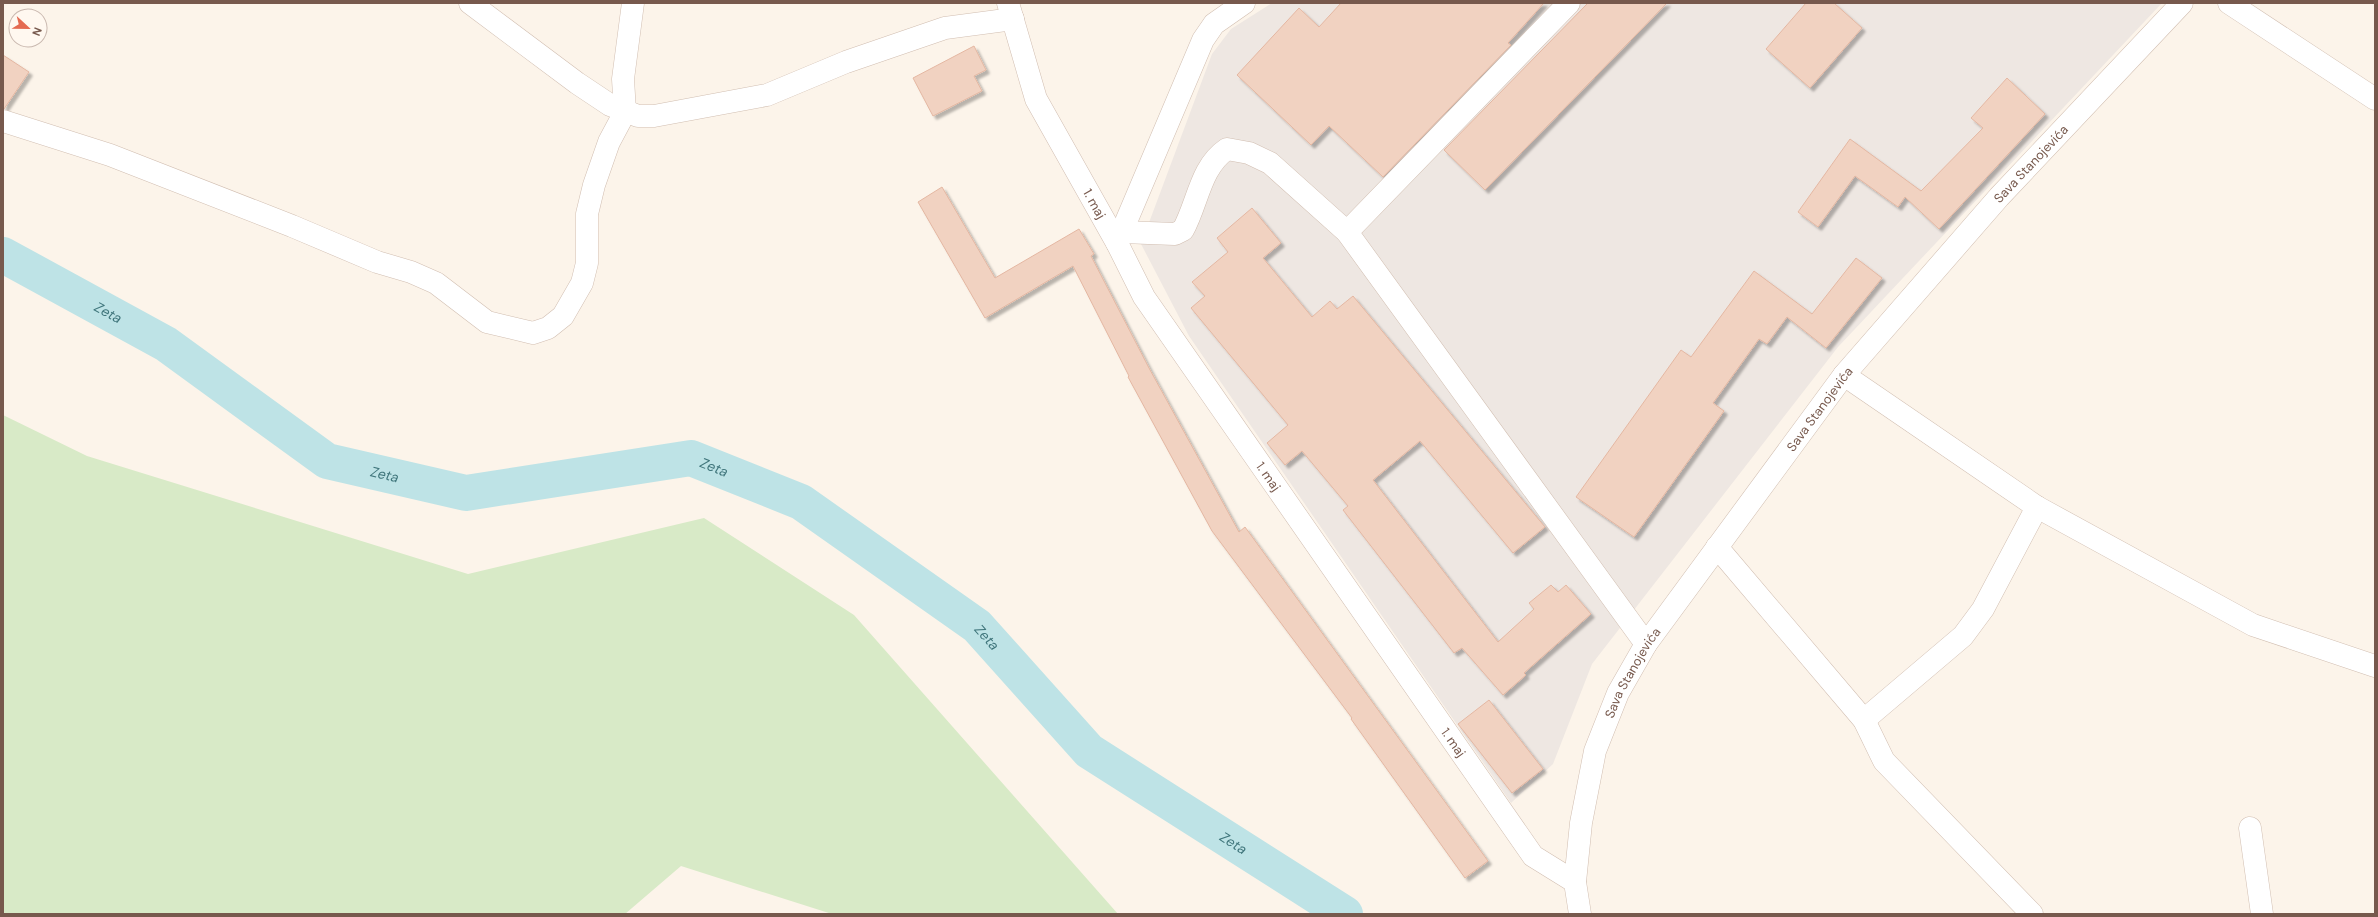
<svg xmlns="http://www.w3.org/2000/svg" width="2378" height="917" font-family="'DM Sans',sans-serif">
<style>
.industrial{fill:#eee7e2}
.green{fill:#d8eac7}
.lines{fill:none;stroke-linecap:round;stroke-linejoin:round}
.river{stroke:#bee3e6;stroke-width:36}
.building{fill:#f1d2c1;stroke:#e4b7a2;filter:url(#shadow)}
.minor-casing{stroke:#d1beb1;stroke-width:23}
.minor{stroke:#fff;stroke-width:22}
.labels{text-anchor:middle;stroke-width:4;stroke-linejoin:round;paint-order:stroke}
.street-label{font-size:13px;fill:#77594d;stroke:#fff8f0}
.water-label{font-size:14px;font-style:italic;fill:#40767c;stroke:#fff8f0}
</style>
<defs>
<filter id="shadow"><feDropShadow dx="3.5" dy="3.5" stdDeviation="1" flood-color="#0004"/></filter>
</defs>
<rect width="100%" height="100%" fill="#fcf4ea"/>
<polygon class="industrial" points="1272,3 2162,3 1838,347 1592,664 1553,764 1511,803 1189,336 1141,244 1212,54 1231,29"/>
<polygon class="green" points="3,415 87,456 468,574 704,518 854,615 1118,914 832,914 681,866 625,914 3,914"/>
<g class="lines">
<path class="river" id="s1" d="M3,255l163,89 161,117 139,32 225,-35 110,44 176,124 112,125 256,163"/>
</g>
<g class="building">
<polygon points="1341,3 1544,3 1508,43 1511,45 1383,177 1329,126 1311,145 1237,75 1299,8 1319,27"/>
<polygon points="1588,3 1667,3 1485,190 1444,150"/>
<polygon points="1806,3 1834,3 1862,28 1810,88 1766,49"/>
<polygon points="974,46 986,70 974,76 982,91 933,116 913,78"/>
<polygon points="3,55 29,72 4,109 3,109"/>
<polygon points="2007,78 2045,114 1939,229 1905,197 1898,207 1855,176 1818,227 1798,212 1850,139 1921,191 1983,128 1971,118"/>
<polygon points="942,187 995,278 1079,229 1094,254 1091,256 1149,368 1239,532 1245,527 1488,861 1465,878 1351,719 1352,718 1212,531 1128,377 1129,376 1073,266 985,318 918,202"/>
<polygon points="1252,208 1281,243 1263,258 1312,317 1330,301 1337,309 1353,296 1545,527 1513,553 1420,441 1373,480 1498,642 1534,609 1529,603 1551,585 1558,592 1566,585 1591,614 1524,673 1526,675 1503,695 1462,648 1454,653 1343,510 1348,506 1302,451 1285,465 1267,443 1288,425 1191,308 1205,296 1192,282 1228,252 1217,238"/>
<polygon points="1856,258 1882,278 1826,348 1787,317 1767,344 1759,339 1713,403 1724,411 1634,537 1576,497 1681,350 1691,357 1754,271 1812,314"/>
<polygon points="1489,700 1543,769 1512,793 1458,724"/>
</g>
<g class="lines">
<g class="minor-casing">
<g id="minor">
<polyline points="470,3 577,83 610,105 638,116 654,116 767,95 846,62 945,28 1013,19"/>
<path id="s2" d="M1008,3l28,96 81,144 27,54 389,559 42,26"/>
<polyline points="1569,3 1347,232 1646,644"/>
<polyline points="2229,3 2375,99"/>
<polyline points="3,121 110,155 292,226 377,262 411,272 436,283 487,322 533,333 548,328 563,316 582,283 587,263 587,214 594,185 609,142 625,112 623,79 633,3"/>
<path d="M1122,232l53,2 8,-4c15,-27 17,-63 44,-81l22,4 21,10 77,69"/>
<polyline points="1117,243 1203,40 1214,24 1244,3"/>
<polyline points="1844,375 2037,507 2253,625 2375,666"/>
<polyline points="1717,547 1864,720 1884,761 2032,914"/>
<polyline points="1864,720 1963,636 1983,609 2037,507"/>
<polyline points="2250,828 2262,914"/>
<path id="s3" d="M1580,914l-5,-32 6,-59 14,-72 23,-58 28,-49 198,-269 155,-178 183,-194"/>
</g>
</g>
<use href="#minor" class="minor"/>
</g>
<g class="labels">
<g class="street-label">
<text dy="5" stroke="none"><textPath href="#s3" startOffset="900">Sava Stanojevića</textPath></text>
<text dy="5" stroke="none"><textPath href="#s2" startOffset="220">1. maj</textPath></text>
<text dy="5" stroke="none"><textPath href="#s3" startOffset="576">Sava Stanojevića</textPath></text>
<text dy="5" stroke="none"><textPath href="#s2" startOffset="544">1. maj</textPath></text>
<text dy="5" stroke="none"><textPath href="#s3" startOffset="252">Sava Stanojevića</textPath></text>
<text dy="5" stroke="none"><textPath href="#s2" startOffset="868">1. maj</textPath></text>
</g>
<g class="water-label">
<text dy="5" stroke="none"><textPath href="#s1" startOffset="120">Zeta</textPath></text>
<text dy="5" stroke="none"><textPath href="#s1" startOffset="780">Zeta</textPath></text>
<text dy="5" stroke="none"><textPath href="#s1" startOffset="444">Zeta</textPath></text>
<text dy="5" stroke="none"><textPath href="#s1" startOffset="1104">Zeta</textPath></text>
<text dy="5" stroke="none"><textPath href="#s1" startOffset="1428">Zeta</textPath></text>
</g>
</g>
<rect width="2378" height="917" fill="none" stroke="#77594d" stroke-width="8"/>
<g transform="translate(28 28) rotate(112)"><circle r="19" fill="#fff8f0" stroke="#c9b8af"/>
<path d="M0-3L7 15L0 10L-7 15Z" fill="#e46a51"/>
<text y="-6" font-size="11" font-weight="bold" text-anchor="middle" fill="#77594d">N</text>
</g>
</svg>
